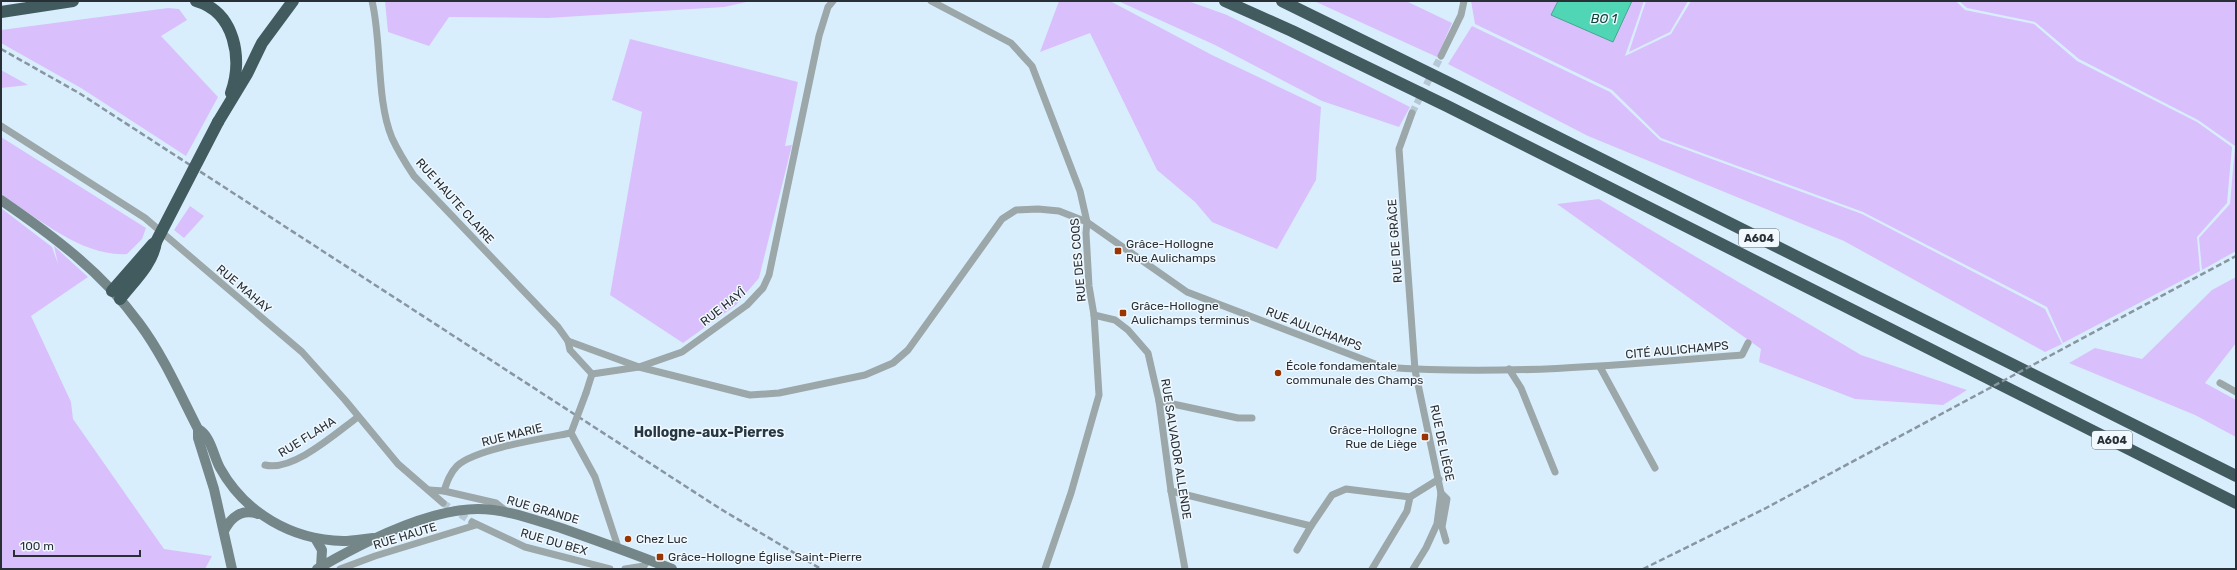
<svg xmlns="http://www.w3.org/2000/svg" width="2237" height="570" font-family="Rubik,sans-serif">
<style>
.green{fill:#d9c0fc}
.water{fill:#51d6b5;stroke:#45a48f}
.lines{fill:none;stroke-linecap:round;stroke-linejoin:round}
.street-tunnel{stroke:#b6c8d5;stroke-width:7;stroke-dasharray:7 3.5;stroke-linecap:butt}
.street{stroke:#9ba7a8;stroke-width:7}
.secondary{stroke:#748688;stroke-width:10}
.highway{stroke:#425b5e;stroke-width:12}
.rail{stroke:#8796a1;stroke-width:2.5;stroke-dasharray:6 3;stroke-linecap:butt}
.street-bridge{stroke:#9ba7a8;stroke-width:7}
.highway-bridge{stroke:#425b5e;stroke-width:12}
.poi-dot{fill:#9a3501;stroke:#f1f9ff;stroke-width:1.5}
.labels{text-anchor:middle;stroke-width:3;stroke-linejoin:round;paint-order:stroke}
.shield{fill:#f1f9ff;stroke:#646c72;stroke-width:1}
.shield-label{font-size:11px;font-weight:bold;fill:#283036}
.street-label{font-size:12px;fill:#283036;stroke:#f1f9ff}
.poi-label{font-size:12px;fill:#283036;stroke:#f1f9ff;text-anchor:start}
.water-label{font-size:13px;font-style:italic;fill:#0c4739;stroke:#f1f9ff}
.quarter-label{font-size:14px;font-weight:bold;fill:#273844;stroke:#f1f9ff}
</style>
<rect width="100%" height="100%" fill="#d9eefd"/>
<g class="green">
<polygon points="385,1 751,1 724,7 548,18 449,17 429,46 388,32"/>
<polygon points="1059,1 1110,1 1212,55 1321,107 1316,180 1277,249 1212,222 1195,202 1157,170 1090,33 1040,52"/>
<polygon points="1118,1 1188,1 1227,15 1410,107 1399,127 1322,101 1215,45"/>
<polygon points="1314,1 1406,1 1452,23 1437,57"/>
<polygon points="1471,1 1558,1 1551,15 1613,42 1632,1 1644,1 1625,56 1671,34 1691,1 1956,1 1965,10 2034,24 2077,61 2197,122 2232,147 2227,203 2197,237 2200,271 2063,343 2047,307 1863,212 1661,138 1612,90 1475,24"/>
<polygon points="1646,1 1688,1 1670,32 1629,52"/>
<polygon points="1959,1 2236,1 2236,251 2202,270 2199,238 2230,204 2235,146 2198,120 2079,59 2035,22 1967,8"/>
<polygon points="168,8 179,9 187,20 161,36 218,97 186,156 81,88 1,43 1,30"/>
<polygon points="1472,26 1610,92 1660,140 1862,214 2045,309 2062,344 2045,352 1844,241 1588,136 1448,64"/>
<polygon points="630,39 798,82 785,146 792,145 759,278 736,305 683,343 610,295 642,112 612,100"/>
<polygon points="1,70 28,85 1,88"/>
<path d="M1,137l145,91 -4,11 -15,15c-44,3 -86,-34 -121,-56l-5,-4z"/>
<polygon points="1599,199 1861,355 1967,390 1943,405 1855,399 1759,362 1761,349 1557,204"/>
<polygon points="190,206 204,216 184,238 174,230"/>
<polygon points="1,208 52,247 58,264 54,246 88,277 31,316 71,402 73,419 164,549 212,556 205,569 1,569"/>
<polygon points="2236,277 2236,343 2205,383 2236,400 2236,437 2195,415 2069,363 2095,348 2142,359 2212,290"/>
</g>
<polygon class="water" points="1558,1 1632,1 1613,42 1551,15"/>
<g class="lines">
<g class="street-tunnel">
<polyline points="1412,113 1441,56"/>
<polyline points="443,503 472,522"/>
</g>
<g class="street">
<path d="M372,1c10,41 4,99 20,137 6,13 14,26 22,38l144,151 10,14 2,9 22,24"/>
<polyline points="931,1 1011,43 1032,66 1080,191 1087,222 1086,233 1089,286 1094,315 1099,395 1071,493 1045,569"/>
<polyline points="1441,56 1461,15 1464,1"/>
<polyline points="1412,113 1399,149 1415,370 1441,493 1437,524 1426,548 1413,569"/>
<polyline points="1,126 145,218 302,352 345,400 398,464 443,503"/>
<polyline points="1094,315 1115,320 1128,330 1148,353 1159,401 1171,491 1185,569"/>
<path d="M568,341l71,26 111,28 29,-2 86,-18 28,-12 15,-13 94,-131 14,-9 22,-1 21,2 28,11 100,70 196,75c120,9 241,-2 359,-12l6,-12"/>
<polyline points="1600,367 1655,468"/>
<polyline points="1509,369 1521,388 1555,472"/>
<polyline points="592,374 639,367 682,352 747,305 763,288 769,275 819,36 828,7 833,1"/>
<polyline points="2220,383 2236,392"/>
<polyline points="586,393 592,374"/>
<polyline points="1159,401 1238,418 1252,418"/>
<path d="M265,465c28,7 71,-32 93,-48"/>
<polyline points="429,490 444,491 496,503 506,511"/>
<path d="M444,491c3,-9 6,-18 13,-25 17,-17 88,-28 114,-33l24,44 23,70"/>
<polyline points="1171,491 1311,526 1332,495 1346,489 1410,497 1439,479"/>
<polyline points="1441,493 1447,499 1442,527 1446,541"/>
<polyline points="472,522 525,547 610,569"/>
<polyline points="1297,550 1311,526"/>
<polyline points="340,569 375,556 476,525"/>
<polyline points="625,569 644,566 649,559"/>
<polyline points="1372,569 1407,511 1410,497"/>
</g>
<g class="secondary">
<path d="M1,200c51,35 101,72 138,123 24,32 41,71 59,106 13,7 15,26 22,39 25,45 72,72 123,73 10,0 20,-2 30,-3"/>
<polyline points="198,429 198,438 214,489 232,569"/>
<path d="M224,531c7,-14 18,-23 34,-17"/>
<polyline points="315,538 322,550 321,567"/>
<path d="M317,569c43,-25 111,-60 161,-60 28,0 56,11 83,19 37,13 74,26 111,41"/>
</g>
<g class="highway">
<path d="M196,1c39,11 47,58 35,92"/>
<polyline points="1225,1 1292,31 1447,106 2236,503"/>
<polyline points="1282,1 1457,87 2236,476"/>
<polyline points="1,12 73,1"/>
<polyline points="218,122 247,74 262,43 293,1"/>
<polyline points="112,291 153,244"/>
<path d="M120,299c13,-17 33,-35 36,-57"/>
</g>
<g class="rail">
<polyline points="1,49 79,93 719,508 821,569"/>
<polyline points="1643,569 1766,508 2236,256"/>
</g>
<polyline class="street-bridge" points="571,433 586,393"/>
<polyline class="highway-bridge" points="156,242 218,122"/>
</g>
<g class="poi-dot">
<rect x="1114" y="247" width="8" height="8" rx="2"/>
<rect x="1119" y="309" width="8" height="8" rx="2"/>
<circle cx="1278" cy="373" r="4"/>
<rect x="1421" y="433" width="8" height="8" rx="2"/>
<circle cx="628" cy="539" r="4"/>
<rect x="656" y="553" width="8" height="8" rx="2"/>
</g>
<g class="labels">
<g class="shield">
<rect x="1739" y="229" width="40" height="18" rx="3"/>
<rect x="2092" y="431" width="40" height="18" rx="3"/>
</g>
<g class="shield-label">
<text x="1759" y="242">A604</text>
<text x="2112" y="444">A604</text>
</g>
<g class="street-label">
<text transform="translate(455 201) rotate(48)" y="4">RUE HAUTE CLAIRE</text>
<text transform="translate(1395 241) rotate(-94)" y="4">RUE DE GRÂCE</text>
<text transform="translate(1078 260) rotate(-95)" y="4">RUE DES COQS</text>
<text transform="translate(244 289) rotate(40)" y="4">RUE MAHAY</text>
<text transform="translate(723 307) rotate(-38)" y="4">RUE HAYÎ</text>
<text transform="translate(1314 329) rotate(21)" y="4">RUE AULICHAMPS</text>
<text transform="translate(1677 350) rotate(-5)" y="4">CITÉ AULICHAMPS</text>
<text transform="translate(512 435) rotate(-14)" y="4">RUE MARIE</text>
<text transform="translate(307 437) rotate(-32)" y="4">RUE FLAHA</text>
<text transform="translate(1442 443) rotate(78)" y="4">RUE DE LIÈGE</text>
<text transform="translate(1176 449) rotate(81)" y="4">RUE SALVADOR ALLENDE</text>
<text transform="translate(543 510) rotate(16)" y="4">RUE GRANDE</text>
<text transform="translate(405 536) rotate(-17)" y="4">RUE HAUTE</text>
<text transform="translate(554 542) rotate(16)" y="4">RUE DU BEX</text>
</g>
<g class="poi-label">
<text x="1126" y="248">Grâce-Hollogne<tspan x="1126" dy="14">Rue Aulichamps</tspan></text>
<text x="1131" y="310">Grâce-Hollogne<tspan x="1131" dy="14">Aulichamps terminus</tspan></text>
<text x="1286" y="370">École fondamentale<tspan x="1286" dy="14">communale des Champs</tspan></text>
<text x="1417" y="434" text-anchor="end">Grâce-Hollogne<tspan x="1417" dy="14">Rue de Liège</tspan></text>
<text x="636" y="543">Chez Luc</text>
<text x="668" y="561">Grâce-Hollogne Église Saint-Pierre</text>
</g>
<g class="water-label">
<text x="1604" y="23">BO 1</text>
</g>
<g class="quarter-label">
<text x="709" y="437">Hollogne-aux-Pierres</text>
</g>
</g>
<rect width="2237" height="570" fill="none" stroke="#283036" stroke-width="4"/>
<path d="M14 550v6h126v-6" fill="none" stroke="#283036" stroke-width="2"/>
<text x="20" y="550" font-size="12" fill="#283036" stroke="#f1f9ff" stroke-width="3" paint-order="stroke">100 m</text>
</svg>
